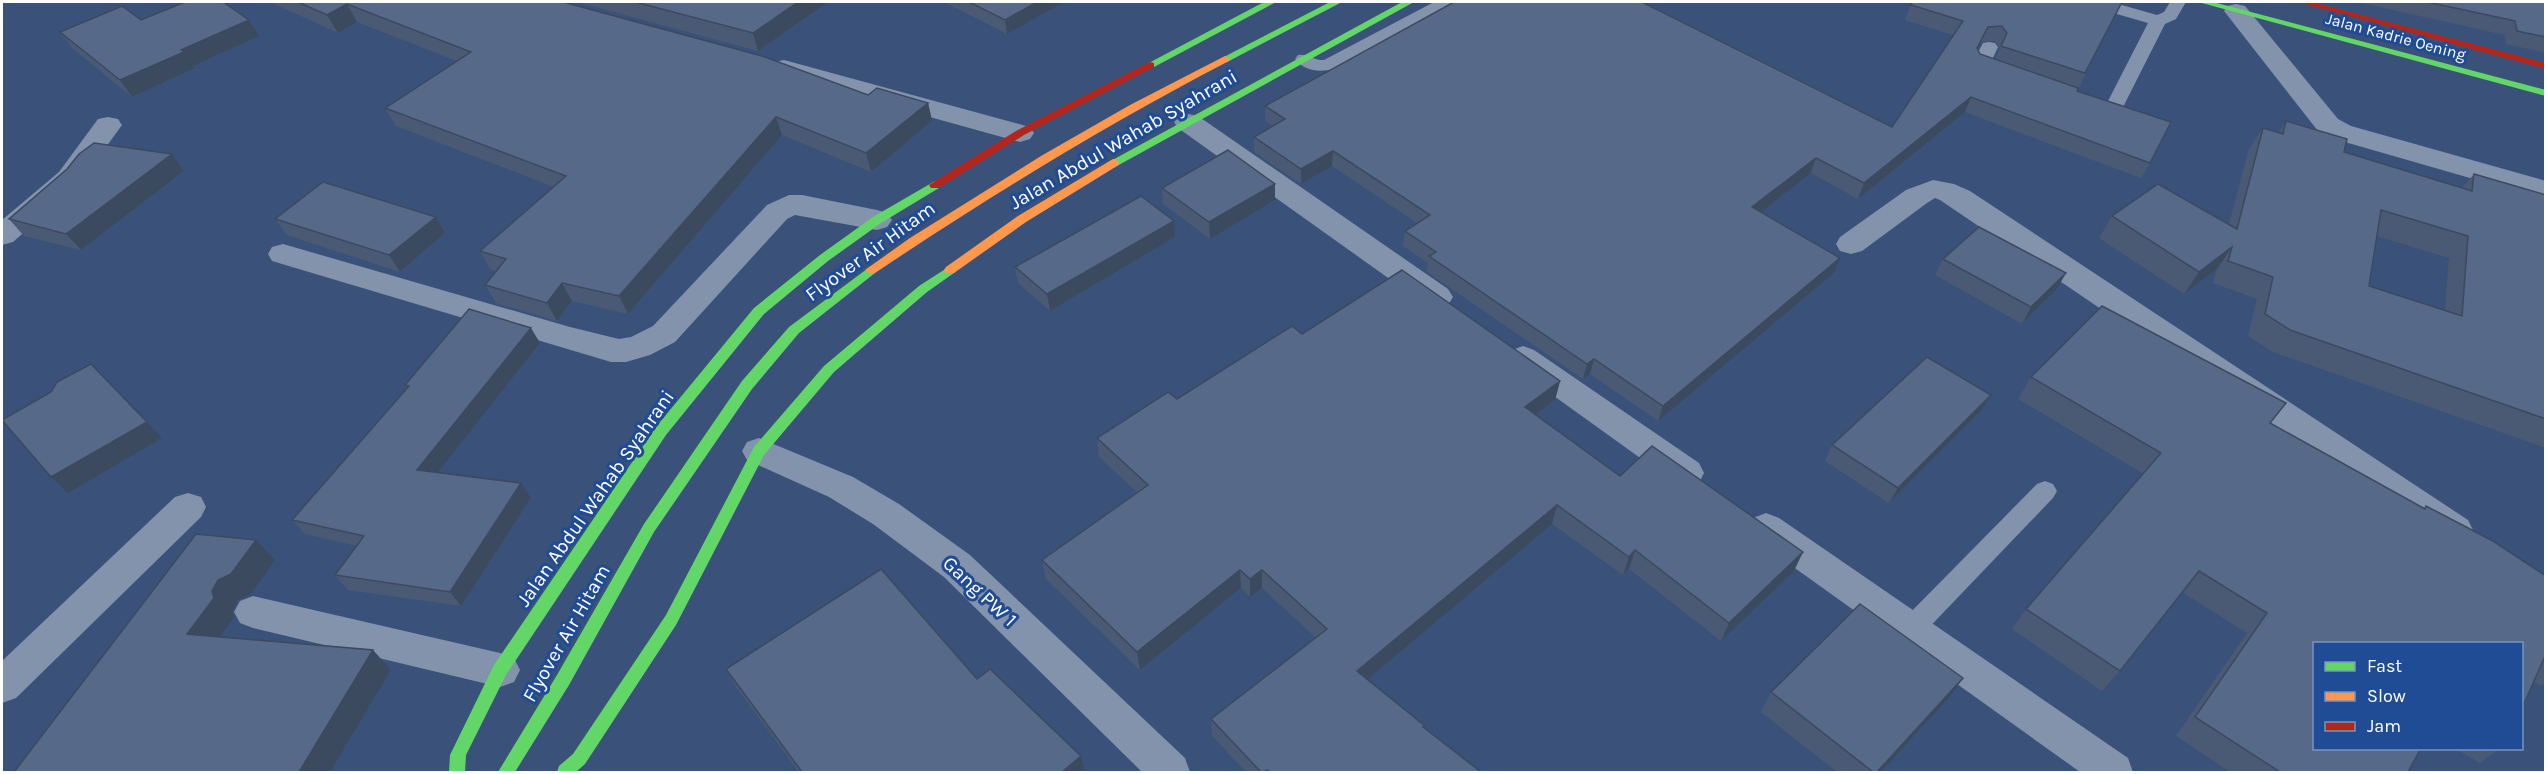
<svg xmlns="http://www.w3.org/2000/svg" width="2547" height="774" font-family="Karla,sans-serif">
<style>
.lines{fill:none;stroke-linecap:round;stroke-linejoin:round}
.lane{fill:#8293ab;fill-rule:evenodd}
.street{fill:#8293ab;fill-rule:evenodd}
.fast{fill:#63d668;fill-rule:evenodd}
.slow{fill:#ff974d;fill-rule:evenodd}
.jam{fill:#b3261e;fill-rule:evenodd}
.wall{fill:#4a5a75;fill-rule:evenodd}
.shaded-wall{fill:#3c4a5f}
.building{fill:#566988;stroke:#3c4a5f;stroke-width:1.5;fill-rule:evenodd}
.labels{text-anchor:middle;stroke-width:6;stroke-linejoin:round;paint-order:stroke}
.far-street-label{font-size:16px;fill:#fff;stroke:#1f4c94}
.street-label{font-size:20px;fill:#fff;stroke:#1f4c94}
</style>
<rect width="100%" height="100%" fill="#3a5279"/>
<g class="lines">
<g class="lane">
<path d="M1434,2h20l-2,4 -118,63c-14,3 -29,3 -39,-10l3,-4c11,-2 16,6 26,5z"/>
<path d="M2087,2h24l46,13 7,-3 6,-10h16l-10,17 -11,5 -45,89c-11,3 -33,-3 -40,-12l3,-4 6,-2 19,6 40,-78 -59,-17z"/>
<path d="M1989,42l6,1 3,4 -7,15 16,5 3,4 -3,4c-10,2 -28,-3 -35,-11l11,-21z"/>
<polygon points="2045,481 2053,484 2057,491 2053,498 1919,638 1910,641 1901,638 1897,630 1901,622 2037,484"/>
</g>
<g class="street">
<polygon points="2236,4 2245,6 2338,119 2351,126 2546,181 2546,200 2331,138 2318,131 2224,11 2227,6"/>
<polygon points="784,60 1030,127 1034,133 1030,139 1020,142 775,74 771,68 775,62"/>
<polygon points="1188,114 1198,116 1448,289 1453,297 1448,305 1437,308 1426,305 1178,128 1174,122 1178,116"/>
<polygon points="108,117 118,119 122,125 79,184 13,242 2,245 2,220 59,172 98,119"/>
<polygon points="1933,180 1954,184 1970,191 2468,520 2473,530 2468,540 2455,545 2442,540 1940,200 1935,198 1927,203 1862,251 1851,254 1840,251 1836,244 1840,237 1906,190"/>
<polygon points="789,195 802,195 877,210 887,213 892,220 887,227 877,230 795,215 787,219 675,342 650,355 626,362 611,362 272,261 268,254 272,247 283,244 570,327 619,339 631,337 653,326 767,205"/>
<polygon points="1523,346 1534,350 1699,463 1704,473 1699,483 1687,487 1675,483 1512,366 1507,358 1512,350"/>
<polygon points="759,438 853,477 899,504 970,555 1185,758 1190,772 1142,772 944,577 873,524 829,497 747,460 742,451 747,442"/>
<polygon points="188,493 201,497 206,507 201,517 16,698 2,703 2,661 175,497"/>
<polygon points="1766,513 1779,518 2128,758 2133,772 2080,772 1753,538 1748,528 1753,518"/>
<polygon points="253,596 500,653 514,658 520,670 514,682 500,687 253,628 240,623 234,612 240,601"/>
</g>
<g class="fast">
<polygon points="1264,2 1276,2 1154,67 1146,67 1145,65"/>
<polygon points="1330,2 1342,2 1229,61 1225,62 1220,59"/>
<polygon points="1402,2 1414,2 1117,166 1113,167 1107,163"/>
<polygon points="2198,2 2213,2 2546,90 2546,96"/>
<polygon points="935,181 941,185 939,188 881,223 828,261 764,314 666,435 506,675 466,755 465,772 449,772 450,755 494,665 656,427 754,308 820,255 873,217"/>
<polygon points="871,266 875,267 877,270 875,273 799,333 752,389 654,532 569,685 515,772 498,772 557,675 644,524 742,381 789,327"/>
<polygon points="950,266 954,267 956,270 954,273 927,292 834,372 764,455 676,625 585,764 576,772 557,772 559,766 573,754 666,615 754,447 824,366 919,286"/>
</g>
<g class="slow">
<path d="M1225,56l5,3 -1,2c-123,64 -239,135 -354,212l-4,1 -6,-4 45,-32 131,-82 89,-51z"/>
<polygon points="1113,159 1117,160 1119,163 1117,166 1026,222 954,273 946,273 944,270 946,267 1018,216"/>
</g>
<g class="jam">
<polygon points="2297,2 2312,2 2546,63 2546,69"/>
<polygon points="1150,62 1154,63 1154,67 1024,135 939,188 931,188 929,185 1016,131"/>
</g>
</g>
<g class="wall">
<polygon points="270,2 563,2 868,95 928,103 932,121 871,172 782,135 628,314 572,301 557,321 496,303 485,285 496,271 490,269 480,251 554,187 396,126 385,108 457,61 357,22 338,33"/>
<polygon points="577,2 828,2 758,51"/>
<polygon points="944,2 1064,2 1007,34"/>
<path d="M2122,2l-45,89 73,72 -9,15 -176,-66 -107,87 -47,-26 -50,39 73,61 -176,148 -68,-47 -7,5 -156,-107 1,-9 -25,-17 2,-15 12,-8 -85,-57 -31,18 -47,-32v-15l19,-11 -8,-5v-15l627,21 61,-92 -48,-15 6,-15zM1995,41l5,7 -5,11 -15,-5 -3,-5 4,-7z"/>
<polygon points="2357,2 2546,2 2546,53 2506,44 2505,35"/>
<polygon points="141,20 259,36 193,66 195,68 132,97 72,48 60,32"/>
<path d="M2286,121l58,31 118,36 12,-14 72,21v253l-273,-96 -25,-16 9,-37 -44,-16 4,-14 -33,25 -85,-56 13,-22 117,8 20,-75 14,-21 16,4zM2377,236l72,22 -4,52 -76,-24z"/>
<polygon points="172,154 184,171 81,250 24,236 9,219 67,169"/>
<polygon points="1275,184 1275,200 1210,239 1163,204 1162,188"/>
<polygon points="436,217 445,233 400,272 287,235 275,219"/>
<polygon points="1175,237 1050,311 1018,283 1015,267"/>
<polygon points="1943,259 2057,289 2022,324 1935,275"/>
<polygon points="1302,334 1560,381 1555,400 1536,415 1620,476 1794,571 1721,641 1629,569 1623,575 1552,524 1367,679 1425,726 1424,728 1481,772 1246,772 1212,736 1211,719 1316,638 1262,588 1250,597 1241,588 1140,670 1046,579 1042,560 1138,493 1099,457 1097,438 1177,399"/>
<polygon points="540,343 438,472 531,498 461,606 348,590 335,575 357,546 305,534 292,520 407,388 405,385"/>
<polygon points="2031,377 2270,423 2424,509 2426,506 2546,576 2546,682 2541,686 2533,681 2314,644 2408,772 2230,772 2176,736 2247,633 2182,592 2120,671 2102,691 2012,629 2026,609 2144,474 2018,399"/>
<polygon points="1981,411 1889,503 1825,461 1832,445"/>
<polygon points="726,669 1085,772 799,772 736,687"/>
<polygon points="1771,692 1949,698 1881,772 1837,772 1761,712"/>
<polygon points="2454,748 2500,748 2480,763"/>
</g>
<g class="shaded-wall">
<polygon points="798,2 828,2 758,51 753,33"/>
<polygon points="1037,2 1064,2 1007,34 1005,20"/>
<polygon points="347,4 357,22 338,33 327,15"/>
<polygon points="249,20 259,36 193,66 195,68 132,97 120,80 181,50"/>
<polygon points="1971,97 1965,112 1858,199 1864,183"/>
<polygon points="928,103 932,121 871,172 866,153"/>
<polygon points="776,117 782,135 628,314 619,296"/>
<polygon points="1333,151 1332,166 1301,184 1301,169"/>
<polygon points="172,154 184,171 81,250 66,234"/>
<polygon points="1816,158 1811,173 1747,223 1752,207"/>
<polygon points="1275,184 1275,200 1210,239 1209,222"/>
<polygon points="436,217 445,233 400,272 389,255"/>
<polygon points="1174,221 1175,237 1050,311 1047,294"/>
<polygon points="2232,247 2217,269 2184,294 2199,272"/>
<polygon points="1840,258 1834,273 1658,421 1663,406"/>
<polygon points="2066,273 2057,289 2022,324 2031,307"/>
<polygon points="562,283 572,301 557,321 547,303"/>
<polygon points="531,328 540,343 428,485 417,470"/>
<polygon points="1594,359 1590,374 1583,379 1587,364"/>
<polygon points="1560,381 1555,400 1521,426 1525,407"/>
<polygon points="1991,395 1981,411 1889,503 1898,488"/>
<polygon points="147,422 162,438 68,493 51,477"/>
<polygon points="521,483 531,498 461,606 450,592"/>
<polygon points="1557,505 1552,524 1356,689 1357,671"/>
<polygon points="256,540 275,560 251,594 238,600 232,611 234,617 208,654 187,634 218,580"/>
<polygon points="1635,550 1629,569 1623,575 1629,557"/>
<polygon points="1803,552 1794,571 1721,641 1729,623"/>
<polygon points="1240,570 1241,588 1140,670 1137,652"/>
<polygon points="1262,570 1262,588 1250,597 1250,579"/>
<polygon points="373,650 391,670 330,772 299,772"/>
<polygon points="1963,678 1949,698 1881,772 1877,772"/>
<polygon points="1081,756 1085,772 1062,772"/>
</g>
<g class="building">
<polygon points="185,2 223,2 249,20 181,50 184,52 120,80 60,32 122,6 141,20"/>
<polygon points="298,2 563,2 762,56 868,95 877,88 928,103 866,153 776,117 619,296 562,283 547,303 485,285 506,259 480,251 566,176 385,108 471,52 347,4 327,15"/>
<polygon points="635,2 798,2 753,33"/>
<polygon points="969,2 1037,2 1005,20"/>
<polygon points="1454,2 1642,2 1892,127 1963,21 1911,5 1912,2 2122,2 2085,73 2001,46 2007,33 2002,26 1988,27 1977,48 1980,54 2078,88 2077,91 2171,122 2150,163 1971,97 1864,183 1816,158 1752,207 1840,258 1663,406 1594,359 1587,364 1429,256 1436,252 1405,231 1430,215 1333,151 1301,169 1254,137 1285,119 1265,106"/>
<polygon points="2427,2 2546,2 2546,37 2517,31 2515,21"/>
<path d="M2286,121l61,18 -3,13 128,39 2,-17 72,21v224l-256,-89 -25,-16 8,-37 -45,-16 4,-14 -33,25 -87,-56 46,-32 79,45 26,-101 20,6zM2381,210l87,26 -6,80 -93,-30z"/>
<polygon points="94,143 172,154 66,234 9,219 67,169 79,154"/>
<polygon points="1228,150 1275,184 1209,222 1162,188"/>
<polygon points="323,182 436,217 389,255 275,219"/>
<polygon points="1141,196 1174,221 1047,294 1015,267"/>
<polygon points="1979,227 2066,273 2031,307 1943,259"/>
<polygon points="1402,270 1560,381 1525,407 1620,476 1652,446 1803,552 1729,623 1635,550 1629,557 1557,505 1357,671 1425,726 1423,727 1481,772 1270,772 1267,770 1264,772 1261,772 1211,719 1327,629 1262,570 1250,579 1240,570 1137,652 1042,560 1148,485 1097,438 1168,392 1177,399 1292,326 1302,334"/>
<polygon points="2102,306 2286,403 2270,423 2425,509 2426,506 2493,541 2546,576 2546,654 2522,708 2522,644 2314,644 2314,748 2421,748 2408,772 2280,772 2195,717 2267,613 2199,571 2120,671 2026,609 2161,453 2031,377"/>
<polygon points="469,309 531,328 417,470 521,483 450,592 335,575 364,536 292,520 409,386 405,385"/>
<polygon points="1927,357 1991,395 1898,488 1832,445"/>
<polygon points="91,364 147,422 51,477 2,420 51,392 57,382"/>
<polygon points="196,534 256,540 231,574 218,580 212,591 214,598 187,634 373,650 299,772 14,772"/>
<polygon points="881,569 977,679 990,669 1081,756 1062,772 802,772 726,669"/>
<polygon points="1860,604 1963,678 1877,772 1873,772 1771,692"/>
</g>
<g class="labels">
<g class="far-street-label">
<text transform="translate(2396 36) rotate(15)" y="6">Jalan Kadrie Oening</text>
</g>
<g class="street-label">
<text transform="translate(1123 139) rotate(-30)" y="7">Jalan Abdul Wahab Syahrani</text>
<text transform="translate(870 251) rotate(-36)" y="7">Flyover Air Hitam</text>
<text transform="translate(595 498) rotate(-55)" y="7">Jalan Abdul Wahab Syahrani</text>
<text transform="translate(980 591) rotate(43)" y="7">Gang PW 1</text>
<text transform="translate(566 633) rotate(-60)" y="7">Flyover Air Hitam</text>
</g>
</g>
<rect width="2547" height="774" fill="none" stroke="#ffffff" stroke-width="6"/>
<rect x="2313" y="642" width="210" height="108" fill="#1f4c94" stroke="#7994bf" stroke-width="1.5"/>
<rect x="2325" y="662" width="30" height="9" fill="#63d668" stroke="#7994bf" stroke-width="1.5"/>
<text x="2367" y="672" font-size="18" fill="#ffffff">Fast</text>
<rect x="2325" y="692" width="30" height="9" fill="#ff974d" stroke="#7994bf" stroke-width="1.5"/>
<text x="2367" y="702" font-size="18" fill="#ffffff">Slow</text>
<rect x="2325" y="722" width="30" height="9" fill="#b3261e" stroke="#7994bf" stroke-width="1.5"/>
<text x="2367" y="732" font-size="18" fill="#ffffff">Jam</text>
</svg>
